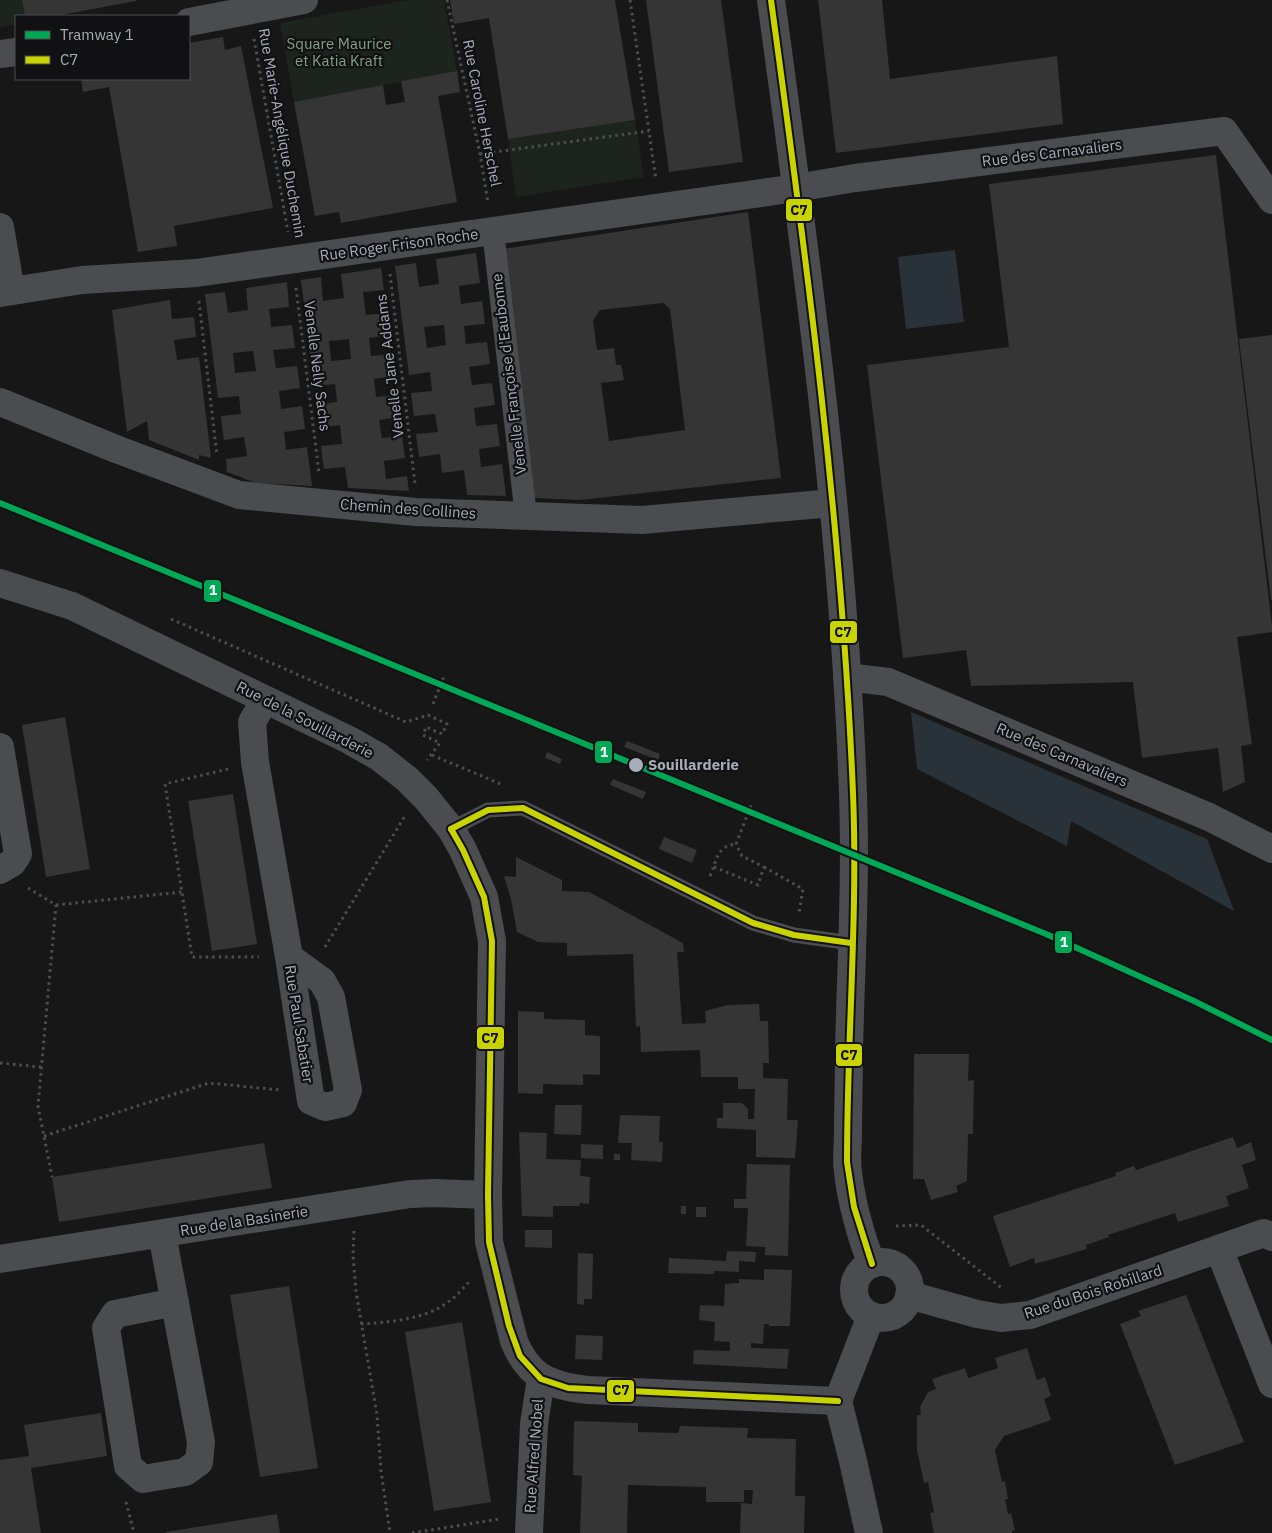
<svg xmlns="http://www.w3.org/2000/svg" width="1272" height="1533" font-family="'IBM Plex Sans',sans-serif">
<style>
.green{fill:#1d241e}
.water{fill:#2a3239}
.building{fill:#353536;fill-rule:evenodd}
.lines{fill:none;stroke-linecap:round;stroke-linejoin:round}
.path{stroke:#4d4e52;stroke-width:3;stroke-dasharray:2.5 4;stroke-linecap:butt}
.service{stroke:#4b4c50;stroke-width:15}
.pedestrian{stroke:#4b4c50;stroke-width:22}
.minor{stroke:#4b4c50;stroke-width:28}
.tertiary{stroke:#4b4c50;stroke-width:28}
.bus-1-casing{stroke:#111113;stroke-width:10}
.bus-1{stroke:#c8d300;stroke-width:6}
.tram-1-casing{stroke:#111113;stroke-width:10}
.tram-1{stroke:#00a754;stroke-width:6}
.stop-dot{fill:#a8adb8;stroke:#111113;stroke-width:2}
.labels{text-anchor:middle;stroke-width:4.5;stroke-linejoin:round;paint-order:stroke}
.park-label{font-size:15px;fill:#7fa381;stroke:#111113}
.street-label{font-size:15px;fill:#a8adb8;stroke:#111113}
.stop-label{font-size:15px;font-weight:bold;fill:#a8adb8;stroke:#111113;text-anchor:start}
.line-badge{stroke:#111113;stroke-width:2}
.badge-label{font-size:14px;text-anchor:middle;font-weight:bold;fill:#fff}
.pale-badge-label{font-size:14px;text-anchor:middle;font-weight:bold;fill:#111}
</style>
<rect width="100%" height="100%" fill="#171717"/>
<g class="green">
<polygon points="0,0 22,0 25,16 16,16 16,24 0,27"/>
<polygon points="407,0 444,0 457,71 294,102 280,23"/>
<polygon points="635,120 644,177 516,197 508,139"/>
</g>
<g class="water">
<polygon points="955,250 964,322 906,329 898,257"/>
<polygon points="911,712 1207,839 1234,911 1071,821 1067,846 917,769"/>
</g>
<g class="building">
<polygon points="22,0 136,0 136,1 55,16 25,16"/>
<polygon points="450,0 615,0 635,120 508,139 489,18 454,24"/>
<polygon points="646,0 721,0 743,162 669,172"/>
<polygon points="818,0 882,0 890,79 1057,56 1063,124 836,153"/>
<polygon points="223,37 225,50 241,46 273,208 174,226 177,246 138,252 109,87 83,92 81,79 189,79 189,43"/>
<polygon points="457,71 460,92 438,96 457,202 341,223 339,212 315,216 294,102 383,85 386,105 405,102 401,81"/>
<polygon points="1216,155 1272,626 1272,632 1237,637 1252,744 1241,746 1245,782 1223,792 1218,748 1142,758 1133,682 971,686 966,650 903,658 867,365 1009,347 989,184"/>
<path d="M748,212l33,266 -201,22 -46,-2 -31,-249zM663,303l7,6 15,121 -76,11 -8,-58 23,-3 -3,-15h-5l-2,-17 -17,2 -4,-30 7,-10z"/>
<path d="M476,253l4,30 -21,3 2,18 21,-3 3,23 -21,2 2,18 21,-2 3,22 -21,3 3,18 20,-2 3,22 -21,3 2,18 21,-2 3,22 -21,3 2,18 21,-3 4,32 -39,-1 -3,-25 -22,3 -2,-19 -21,3 -3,-23 22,-2 -3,-18 -21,2 -3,-23 21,-2 -2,-19 -21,3 -12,-95 -2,-14 21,-3 3,24 20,-3 -3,-25zM444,325l2,20 -19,3 -3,-21z"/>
<path d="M381,268l3,22 -21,2 3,23 21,-2 2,22 -20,3 2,18 21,-2 3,22 -21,3 2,18 21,-2 2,22 -20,3 3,18 20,-2 3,22 -21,3 2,18 21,-3 2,15 -61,-3 -3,-21 -21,2 -2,-14 -1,-9 21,-2 -2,-19 -21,3 -3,-23 21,-3 -2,-18 -21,2 -13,-106 20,-3 2,24 21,-3 -3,-24zM349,339l2,20 -20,2 -2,-20z"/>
<path d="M287,282l2,25 -20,2 2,18 21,-2 3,23 -22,2 3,18 21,-2 3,22 -21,3 2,18 21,-3 3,23 -21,3 2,18 21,-3 5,39 -56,-3 -29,-11 -1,-13 21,-3 -3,-19 -20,3 -2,-14 -1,-10 20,-2 -2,-18 -21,2 -13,-104 20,-2 3,21 20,-3 -2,-22zM253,351l3,20 -21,2 -2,-20z"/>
<polygon points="170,300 172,319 194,317 196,337 174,340 177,360 199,357 211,458 199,455 199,460 149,440 147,421 127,432 112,310"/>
<polygon points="1272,335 1272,600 1271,600 1239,339"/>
<polygon points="65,717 90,869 46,877 22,725"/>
<polygon points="627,741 660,754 658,760 624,747"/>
<polygon points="547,752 562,759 560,764 545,758"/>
<polygon points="613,779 646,792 643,799 610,785"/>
<polygon points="233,794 257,944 212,951 188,801"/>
<polygon points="664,837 697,850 692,863 659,849"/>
<polygon points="516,857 562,880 562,891 589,892 683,943 684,952 677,952 682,1024 706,1023 705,1011 728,1005 759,1004 760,1021 768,1021 769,1063 763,1063 763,1078 788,1079 787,1120 798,1120 795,1158 756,1157 756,1130 717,1128 717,1118 723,1118 723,1103 742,1103 748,1109 748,1119 754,1119 755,1089 738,1089 738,1077 701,1077 700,1050 641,1052 640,1026 636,1027 633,954 567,956 567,943 538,942 517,932 511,899 504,876 516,877"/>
<polygon points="518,1011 544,1012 544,1019 585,1020 585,1035 600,1036 600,1075 583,1074 583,1085 543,1084 543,1094 518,1093"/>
<polygon points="914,1054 969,1054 968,1081 974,1080 973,1134 968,1134 967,1181 956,1186 958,1192 931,1200 924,1179 913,1179"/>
<polygon points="555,1105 582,1105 581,1135 554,1134"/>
<polygon points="620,1115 660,1116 659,1142 663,1142 662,1162 631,1160 632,1143 618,1143"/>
<polygon points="519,1132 547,1133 546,1159 581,1160 580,1176 590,1177 589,1204 580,1203 579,1206 553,1206 553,1217 522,1216"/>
<polygon points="1233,1137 1237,1148 1251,1142 1256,1160 1242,1165 1249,1188 1226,1196 1229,1206 1178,1222 1175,1213 1108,1235 1109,1237 1086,1245 1087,1249 1035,1264 1034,1258 1010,1267 993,1216 1116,1176 1115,1173 1134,1166 1136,1170"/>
<polygon points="264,1143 272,1188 59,1222 52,1177"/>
<polygon points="581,1144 603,1145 603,1159 581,1158"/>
<rect x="614" y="1154" width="6" height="6"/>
<polygon points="747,1164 790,1165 788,1256 765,1255 765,1247 746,1246 748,1208 734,1208 734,1199 746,1199"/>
<rect x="681" y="1206" width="5" height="8"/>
<rect x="696" y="1207" width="10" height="10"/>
<polygon points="525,1230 552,1230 552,1248 525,1247"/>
<polygon points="727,1251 756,1252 755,1262 739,1261 739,1272 714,1271 714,1274 668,1273 669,1258 726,1261"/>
<polygon points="578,1253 593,1254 592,1299 584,1299 584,1305 577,1304"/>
<polygon points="764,1269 792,1270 790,1326 769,1326 769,1324 764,1324 763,1344 751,1343 751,1348 789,1349 787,1369 693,1364 694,1350 730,1351 730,1342 714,1341 715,1322 699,1320 700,1305 724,1306 725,1284 739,1283 739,1279 764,1280"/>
<polygon points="289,1286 318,1468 260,1477 230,1295"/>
<polygon points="1186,1295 1244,1442 1175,1465 1120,1324 1141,1316 1138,1311"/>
<polygon points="462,1322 491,1502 434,1511 405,1332"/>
<polygon points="576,1335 603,1336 602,1360 575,1359"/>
<polygon points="1027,1348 1037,1380 1045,1377 1051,1396 1044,1399 1051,1420 1004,1436 995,1450 1002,1482 1005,1481 1008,1499 1005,1499 1008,1514 1011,1513 1015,1530 1012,1531 1012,1533 934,1533 930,1513 934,1512 928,1482 924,1483 917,1450 917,1415 921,1415 920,1407 928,1392 936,1389 932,1379 965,1368 968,1378 998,1368 995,1358"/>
<polygon points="101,1413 107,1456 31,1468 41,1533 0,1533 0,1460 29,1456 24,1425"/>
<polygon points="574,1421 638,1423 638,1432 678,1433 680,1426 748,1428 747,1438 796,1439 795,1496 805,1496 804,1533 740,1533 741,1503 752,1504 753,1490 744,1490 744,1502 706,1502 706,1487 628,1485 627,1533 580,1533 582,1476 573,1475"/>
<polygon points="277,1514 280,1533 166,1533 166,1532"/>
</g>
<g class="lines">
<g class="path">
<polyline points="447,0 480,154 488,203"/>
<polyline points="630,0 656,180"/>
<polyline points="254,39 288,232"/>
<polyline points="480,154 649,131"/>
<polyline points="390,274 415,484"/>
<polyline points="296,288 319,473"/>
<polyline points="199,301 217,456"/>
<polyline points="171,619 406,722 428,715 447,724 442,734 426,727 423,735 440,743 427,760"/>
<polyline points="433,704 444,676"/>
<polyline points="432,755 503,785"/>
<polyline points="228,769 165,784 192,957 259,957"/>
<polyline points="736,844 752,803"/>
<polyline points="714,867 758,885 764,867 742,856 736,844"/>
<polyline points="764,867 803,889 799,913"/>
<path d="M710,876c7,-15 6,-30 26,-32"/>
<polyline points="28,888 56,905 38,1106 52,1177"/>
<polyline points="56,905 182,892"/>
<polyline points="325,947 405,816"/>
<polyline points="0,1063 41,1067"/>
<polyline points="44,1136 209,1083 280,1090"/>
<polyline points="896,1226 921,1225 1003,1289"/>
<polyline points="354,1231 353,1256 356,1291 377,1415 381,1471 390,1533"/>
<path d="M361,1324c29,-2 63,-4 87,-22 8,-5 14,-13 20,-19v-2"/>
<polyline points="126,1502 134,1533"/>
<polyline points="412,1533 500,1519"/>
</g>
<polyline class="service" points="451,829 488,810 523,808 753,923 794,935 851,943"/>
<polyline class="pedestrian" points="493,231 526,516"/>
<g class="minor">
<polyline points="189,22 304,0"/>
<polyline points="0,54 16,52"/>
<polyline points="0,227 11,291"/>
<polyline points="0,293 82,280 196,273 796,188 855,178 1224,131 1272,200"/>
<polyline points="0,402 116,449 239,495 416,512 642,520 833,503"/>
<path d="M0,583l72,23 277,134 30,17 28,22 19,19 25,31 12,21 21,47 8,44 -4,254 1,47 25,99c15,37 37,45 74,49l250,11"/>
<polyline points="847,677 888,682 1209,817 1272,849"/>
<polyline points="265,700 252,722 255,762 289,957 311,1101 325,1107 343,1103 348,1090 331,997 322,981 289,957"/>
<polyline points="0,747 18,854 12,863 0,870"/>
<polyline points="162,1234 201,1442 199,1462 185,1472 143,1479 128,1466 106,1328 115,1314 175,1302"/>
<polyline points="1219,1249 1272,1384"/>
<polyline points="0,1259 410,1194 434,1193 488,1195"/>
<polyline points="909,1295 977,1314 1001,1318 1030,1315 1264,1233 1272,1237"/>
<polyline points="529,1533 534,1424 541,1379"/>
</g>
<g class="tertiary">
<path d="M771,0c36,264 73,528 82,795 3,85 -2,170 -4,255 0,28 -1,56 -1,83 0,13 -2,26 0,39 3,28 13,66 24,92"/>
<circle cx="882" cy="1290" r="28"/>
<polyline points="869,1533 853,1461 838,1401 871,1316"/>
</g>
<g class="bus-1-casing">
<g id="bus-1">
<path d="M771,0c36,263 71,527 82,793 5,123 -6,246 -6,369l7,45 18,57"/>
<polyline points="451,829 463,850 484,897 492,941 488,1195 489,1242 509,1326 520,1356 541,1379 568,1388 838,1401"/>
<polyline points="451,829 488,810 523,808 753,923 794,935 851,943"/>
</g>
</g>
<use href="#bus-1" class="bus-1"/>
<g class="tram-1-casing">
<polyline id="tram-1" points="0,503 1046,934 1194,1001 1272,1040"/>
</g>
<use href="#tram-1" class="tram-1"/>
</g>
<circle class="stop-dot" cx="636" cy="765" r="8"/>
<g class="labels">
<g class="park-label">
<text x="339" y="49">Square Maurice<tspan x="339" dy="17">et Katia Kraft</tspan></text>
</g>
<g class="street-label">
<text transform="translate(482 113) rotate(79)" y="5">Rue Caroline Herschel</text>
<text transform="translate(282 133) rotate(80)" y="5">Rue Marie-Angélique Duchemin</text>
<text transform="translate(1052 153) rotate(-7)" y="5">Rue des Carnavaliers</text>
<text transform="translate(399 245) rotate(-8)" y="5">Rue Roger Frison Roche</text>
<text transform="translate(317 366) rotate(83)" y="5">Venelle Nelly Sachs</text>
<text transform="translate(390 366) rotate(-97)" y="5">Venelle Jane Addams</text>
<text transform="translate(509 374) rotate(-97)" y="5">Venelle Françoise d'Eaubonne</text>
<text transform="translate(408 509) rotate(4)" y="5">Chemin des Collines</text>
<text transform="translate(305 720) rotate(27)" y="5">Rue de la Souillarderie</text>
<text transform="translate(1062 755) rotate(23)" y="5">Rue des Carnavaliers</text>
<text transform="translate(299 1024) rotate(81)" y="5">Rue Paul Sabatier</text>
<text transform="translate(244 1221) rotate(-9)" y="5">Rue de la Basinerie</text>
<text transform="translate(1093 1292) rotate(-18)" y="5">Rue du Bois Robillard</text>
<text transform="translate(534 1456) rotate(-86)" y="5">Rue Alfred Nobel</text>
</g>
<g class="stop-label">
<text x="648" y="770">Souillarderie</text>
</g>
</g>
<g class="line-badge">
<rect x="785" y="198" width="28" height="24" rx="5" fill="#c8d300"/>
<rect x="203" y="579" width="19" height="24" rx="5" fill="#00a754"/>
<rect x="829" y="620" width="29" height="24" rx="5" fill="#c8d300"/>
<rect x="594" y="740" width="19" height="24" rx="5" fill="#00a754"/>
<rect x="1054" y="930" width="19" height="24" rx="5" fill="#00a754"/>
<rect x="476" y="1026" width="29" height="24" rx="5" fill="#c8d300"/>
<rect x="835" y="1043" width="28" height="24" rx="5" fill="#c8d300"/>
<rect x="606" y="1379" width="29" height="24" rx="5" fill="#c8d300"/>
</g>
<g class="badge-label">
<text x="213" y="595">1</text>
<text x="604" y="757">1</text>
<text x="1064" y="947">1</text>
</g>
<g class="pale-badge-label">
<text x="799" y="215">C7</text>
<text x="843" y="637">C7</text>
<text x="490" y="1043">C7</text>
<text x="849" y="1060">C7</text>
<text x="621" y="1395">C7</text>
</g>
<rect x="15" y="15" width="175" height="65" fill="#111113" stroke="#4d4f55"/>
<rect x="25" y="31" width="25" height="8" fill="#00a754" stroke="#4d4f55"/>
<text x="60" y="40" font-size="15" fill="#a8adb8">Tramway 1</text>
<rect x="25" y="56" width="25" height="8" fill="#c8d300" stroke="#4d4f55"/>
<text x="60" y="65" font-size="15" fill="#a8adb8">C7</text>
</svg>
